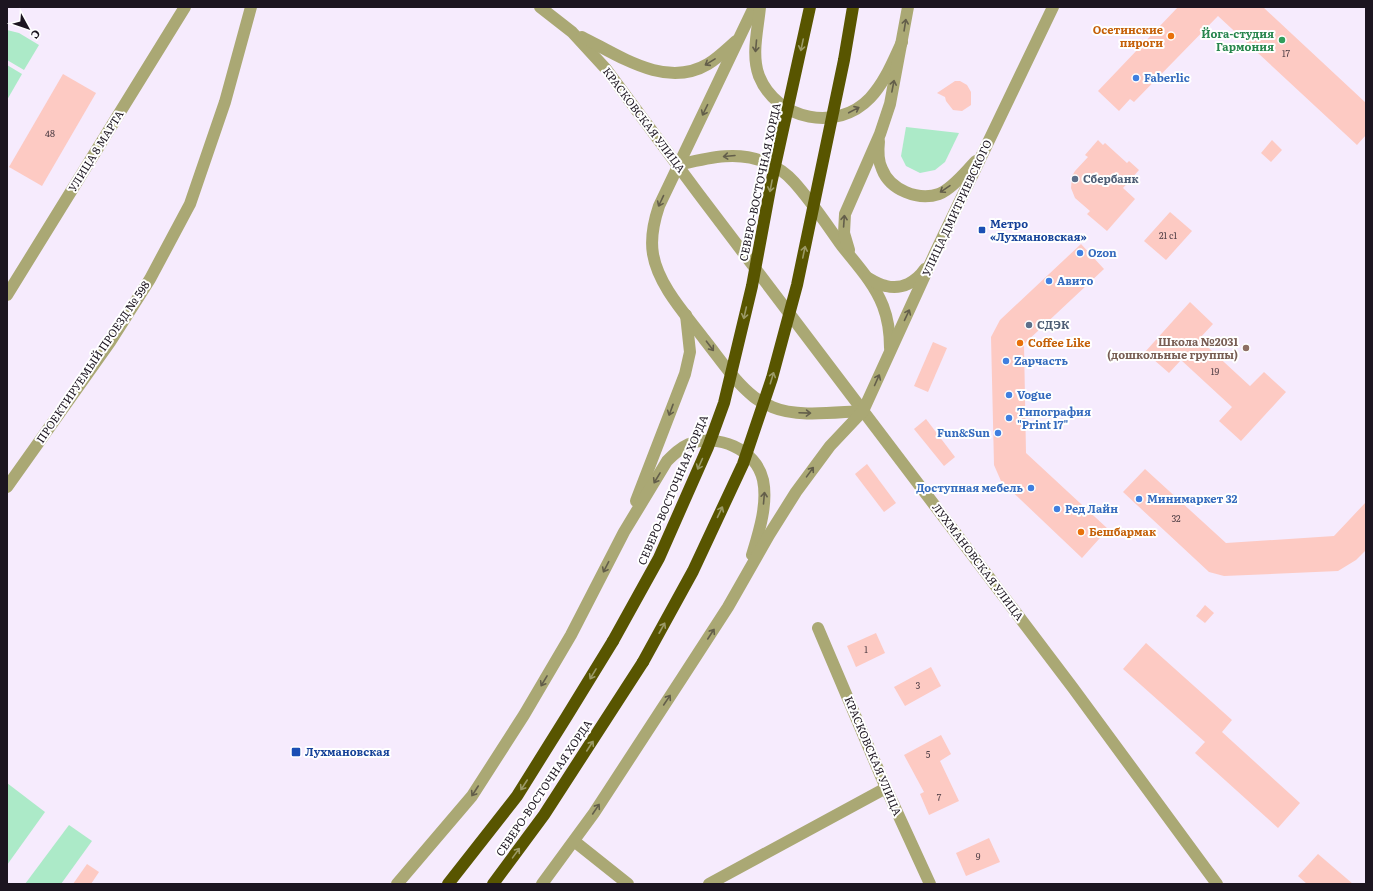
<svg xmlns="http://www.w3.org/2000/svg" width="1373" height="891" font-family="Literata,serif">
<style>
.green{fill:#aceac8}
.building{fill:#fdcac3}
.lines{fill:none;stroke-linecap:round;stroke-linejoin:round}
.minor{stroke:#aaa874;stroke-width:12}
.highway{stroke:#585500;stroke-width:12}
.highway-bridge{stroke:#585500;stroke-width:12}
.oneway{stroke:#635e4a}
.oneway2{stroke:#9b9966}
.food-dot{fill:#e8710a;stroke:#fff;stroke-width:1.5}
.leisure-dot{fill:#2e9e5b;stroke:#fff;stroke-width:1.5}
.shop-dot{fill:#3f7fe0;stroke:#fff;stroke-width:1.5}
.service-dot{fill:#5c6f8a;stroke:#fff;stroke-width:1.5}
.transit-dot{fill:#1a4fb4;stroke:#fff;stroke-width:1.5}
.education-dot{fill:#8d6e63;stroke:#fff;stroke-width:1.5}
.labels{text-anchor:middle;stroke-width:4;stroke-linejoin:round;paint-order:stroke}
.number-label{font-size:9px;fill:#544249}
.food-label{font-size:11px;font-weight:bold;fill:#c56008;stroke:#fff;text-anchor:start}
.leisure-label{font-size:11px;font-weight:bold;fill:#27864d;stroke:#fff;text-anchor:end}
.shop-label{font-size:11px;font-weight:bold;fill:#366cbe;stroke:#fff;text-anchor:start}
.street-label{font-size:11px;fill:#1c1520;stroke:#fff}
.service-label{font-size:11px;font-weight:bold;fill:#4e5e75;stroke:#fff;text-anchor:start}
.transit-label{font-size:11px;font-weight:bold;fill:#164399;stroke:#fff;text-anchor:start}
.education-label{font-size:11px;font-weight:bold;fill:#785e54;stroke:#fff;text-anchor:end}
</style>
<rect width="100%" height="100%" fill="#f6ebfd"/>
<g class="green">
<polygon points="7,30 19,33 39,45 24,70 7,60"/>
<polygon points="7,65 22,74 7,100"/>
<polygon points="906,127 959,133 945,162 935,170 920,173 906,166 901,156"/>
<polygon points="7,783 45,812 7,865"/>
<polygon points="69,825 92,841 61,884 25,884"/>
</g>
<g class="building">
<polygon points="1178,7 1263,7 1366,103 1366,135 1357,145 1218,16 1134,102 1130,99 1119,111 1098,91"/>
<polygon points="63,74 96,93 42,186 9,167"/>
<polygon points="955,81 960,81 967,85 971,92 971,105 962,111 953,110 946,101 945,97 937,93"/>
<polygon points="1098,140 1103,145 1105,143 1127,163 1129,161 1139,170 1123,188 1135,199 1107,231 1087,214 1090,211 1075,198 1071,188 1072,176 1075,171 1088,157 1085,155"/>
<polygon points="1272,140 1282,150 1271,162 1261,153"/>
<polygon points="1170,212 1192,231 1166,260 1144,241"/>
<polygon points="1081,244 1104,269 1024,344 1026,453 1108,529 1082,558 1001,481 994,465 991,337 1000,320"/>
<polygon points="1190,302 1213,324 1199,339 1250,386 1264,372 1286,392 1241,441 1219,421 1232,407 1181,360 1169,373 1145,352"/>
<polygon points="933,342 947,348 928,392 914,386"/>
<polygon points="926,419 955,457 944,466 914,429"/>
<polygon points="867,464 896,503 884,512 855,474"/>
<polygon points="1145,469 1226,543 1334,536 1366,502 1366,550 1356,560 1338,571 1224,576 1209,572 1123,492"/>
<polygon points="1205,605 1214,613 1205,623 1196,616"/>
<polygon points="876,633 885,653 856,667 847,646"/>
<polygon points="1146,643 1232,720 1222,732 1300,803 1278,828 1195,753 1205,742 1123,669"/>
<polygon points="931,667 941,686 905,706 894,687"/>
<polygon points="941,735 951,754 940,761 959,801 929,815 920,794 924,792 904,755"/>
<polygon points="989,838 1000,862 966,876 956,853"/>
<polygon points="1318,854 1353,884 1307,884 1298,876"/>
<polygon points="87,864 99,872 91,884 73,884"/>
</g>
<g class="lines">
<g class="minor">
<polyline points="540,7 572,32 606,69 698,193 1073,688 1217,884"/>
<path d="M754,7l-95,199c-5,15 -9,31 -6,48 5,31 33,61 51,85 16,20 30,42 50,58 5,4 12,7 18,10 26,11 64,5 91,4"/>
<path d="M760,7c-2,22 -9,48 -1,69 18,45 79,56 111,22 15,-16 23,-37 32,-56"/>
<path d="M582,37c38,19 84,52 126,27 10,-6 19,-15 28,-23"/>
<path d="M879,141c-1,9 -1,20 3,28 8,21 36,32 57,25 14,-6 26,-22 37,-33"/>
<path d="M678,165c30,-7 60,-15 89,-2 10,4 20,11 27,19 18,20 33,43 48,64 15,19 32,37 41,60 5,13 7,28 7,42"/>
<polyline points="849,250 844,233 845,214 880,134 890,104 908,7"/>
<path d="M868,278c5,3 12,7 18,8 16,4 30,-4 39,-17"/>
<polyline points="7,295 185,7"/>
<polyline points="7,487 110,342 150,279 190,204 225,102 251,7"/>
<polyline points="636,501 685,374 690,352 686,315"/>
<polyline points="818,628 886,788 930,884"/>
<polyline points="574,841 628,884"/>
<path d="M397,884l75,-88 52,-81 47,-80 53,-103 43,-71c7,-7 13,-13 22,-17 28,-11 67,5 74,36 5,24 -4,52 -11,75"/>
<polyline points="542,884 594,813 682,678 728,607 769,535 796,492 830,446 863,411 936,251 1053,7"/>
<polyline points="709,884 886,788"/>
</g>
<g class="highway">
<polyline points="448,884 517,796 567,716 613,641"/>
<polyline points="493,884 544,815 643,662"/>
</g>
<g class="highway-bridge">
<polyline points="613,641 659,558 708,447 724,403 752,286 771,184 810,7"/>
<polyline points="643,662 693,571 743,464 772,378 797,285 844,60 853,7"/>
</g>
</g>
<defs><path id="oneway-shaft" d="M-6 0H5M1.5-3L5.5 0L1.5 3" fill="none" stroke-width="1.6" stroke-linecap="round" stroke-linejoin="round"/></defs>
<g class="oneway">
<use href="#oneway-shaft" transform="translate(905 25) rotate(-81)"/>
<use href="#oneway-shaft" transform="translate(756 46) rotate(95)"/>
<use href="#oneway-shaft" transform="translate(710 62) rotate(148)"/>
<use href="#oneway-shaft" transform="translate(893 86) rotate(-79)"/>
<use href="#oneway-shaft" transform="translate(705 110) rotate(116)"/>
<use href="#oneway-shaft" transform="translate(854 110) rotate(-28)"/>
<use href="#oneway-shaft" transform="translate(729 156) rotate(175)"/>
<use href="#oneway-shaft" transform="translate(945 189) rotate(146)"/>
<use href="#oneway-shaft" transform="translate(661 201) rotate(115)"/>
<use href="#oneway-shaft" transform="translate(844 221) rotate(-86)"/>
<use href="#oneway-shaft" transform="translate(907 315) rotate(-65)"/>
<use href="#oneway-shaft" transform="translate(710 346) rotate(53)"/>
<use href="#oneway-shaft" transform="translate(877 380) rotate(-66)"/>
<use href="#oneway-shaft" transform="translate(671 410) rotate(110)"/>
<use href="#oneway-shaft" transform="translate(805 413) rotate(2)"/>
<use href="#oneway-shaft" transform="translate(810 472) rotate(-54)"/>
<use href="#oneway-shaft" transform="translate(657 478) rotate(121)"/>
<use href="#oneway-shaft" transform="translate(764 498) rotate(-85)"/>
<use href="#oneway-shaft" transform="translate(606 567) rotate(117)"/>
<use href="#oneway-shaft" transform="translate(711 634) rotate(-57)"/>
<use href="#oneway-shaft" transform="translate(544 681) rotate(121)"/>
<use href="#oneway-shaft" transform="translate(667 700) rotate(-56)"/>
<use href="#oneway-shaft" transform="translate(475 791) rotate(123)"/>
<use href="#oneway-shaft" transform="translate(596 809) rotate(-56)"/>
</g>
<g class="oneway2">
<use href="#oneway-shaft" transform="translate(802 45) rotate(102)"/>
<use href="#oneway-shaft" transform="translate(771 186) rotate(101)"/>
<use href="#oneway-shaft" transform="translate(804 252) rotate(-78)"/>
<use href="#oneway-shaft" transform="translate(745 313) rotate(103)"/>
<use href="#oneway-shaft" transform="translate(772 378) rotate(-73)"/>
<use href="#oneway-shaft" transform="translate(700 464) rotate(114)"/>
<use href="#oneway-shaft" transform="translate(720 512) rotate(-65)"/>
<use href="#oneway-shaft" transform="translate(662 628) rotate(-61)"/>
<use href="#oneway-shaft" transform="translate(593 674) rotate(121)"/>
<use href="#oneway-shaft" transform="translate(590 746) rotate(-57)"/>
<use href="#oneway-shaft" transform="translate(524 785) rotate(123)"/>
<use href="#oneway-shaft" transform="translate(516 853) rotate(-54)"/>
</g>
<g class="food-dot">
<circle cx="1171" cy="36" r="4"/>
<circle cx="1020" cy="343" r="4"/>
<circle cx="1081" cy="532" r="4"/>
</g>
<circle class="leisure-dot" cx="1282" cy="40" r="4"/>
<g class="shop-dot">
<circle cx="1136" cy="78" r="4"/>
<circle cx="1080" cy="253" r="4"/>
<circle cx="1049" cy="281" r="4"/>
<circle cx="1006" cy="361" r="4"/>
<circle cx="1009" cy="395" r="4"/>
<circle cx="1009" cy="418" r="4"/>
<circle cx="998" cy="433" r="4"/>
<circle cx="1031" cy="488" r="4"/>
<circle cx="1139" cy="499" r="4"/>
<circle cx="1057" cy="509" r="4"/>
</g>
<g class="service-dot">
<circle cx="1075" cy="179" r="4"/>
<circle cx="1029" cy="325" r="4"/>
</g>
<g class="transit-dot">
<rect x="978" y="226" width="8" height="8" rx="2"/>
<rect x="291" y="747" width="10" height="10" rx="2"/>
</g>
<circle class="education-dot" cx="1246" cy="348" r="4"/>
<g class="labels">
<g class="number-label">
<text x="1286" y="57">17</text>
<text x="50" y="137">48</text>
<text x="1168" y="239">21 c1</text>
<text x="1215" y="375">19</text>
<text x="1176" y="522">32</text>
<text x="866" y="653">1</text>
<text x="918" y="689">3</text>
<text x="928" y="758">5</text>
<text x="939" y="801">7</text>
<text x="978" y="860">9</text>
</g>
<g class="food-label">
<text x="1163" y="34" text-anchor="end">Осетинские<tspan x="1163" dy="13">пироги</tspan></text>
<text x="1028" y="347">Coffee Like</text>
<text x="1089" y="536">Бешбармак</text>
</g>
<g class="leisure-label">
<text x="1274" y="38">Йога-студия<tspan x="1274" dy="13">Гармония</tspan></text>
</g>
<g class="shop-label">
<text x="1144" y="82">Faberlic</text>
<text x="1088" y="257">Ozon</text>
<text x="1057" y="285">Авито</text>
<text x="1014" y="365">Zapчасть</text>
<text x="1017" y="399">Vogue</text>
<text x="1017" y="416">Типография<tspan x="1017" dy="13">"Print 17"</tspan></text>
<text x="990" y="437" text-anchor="end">Fun&amp;Sun</text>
<text x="1023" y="492" text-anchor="end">Доступная мебель</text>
<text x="1147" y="503">Минимаркет 32</text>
<text x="1065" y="513">Ред Лайн</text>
</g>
<g class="street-label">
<text transform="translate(644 120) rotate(53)" y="4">КРАСКОВСКАЯ УЛИЦА</text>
<text transform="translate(96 151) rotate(-58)" y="4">УЛИЦА 8 МАРТА</text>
<text transform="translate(760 182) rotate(-78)" y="4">СЕВЕРО-ВОСТОЧНАЯ ХОРДА</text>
<text transform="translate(957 208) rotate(-65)" y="4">УЛИЦА ДМИТРИЕВСКОГО</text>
<text transform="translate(93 362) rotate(-56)" y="4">ПРОЕКТИРУЕМЫЙ ПРОЕЗД № 598</text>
<text transform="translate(673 490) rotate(-67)" y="4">СЕВЕРО-ВОСТОЧНАЯ ХОРДА</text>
<text transform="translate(978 562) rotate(53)" y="4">ЛУХМАНОВСКАЯ УЛИЦА</text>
<text transform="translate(873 756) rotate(67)" y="4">КРАСКОВСКАЯ УЛИЦА</text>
<text transform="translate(544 788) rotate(-56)" y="4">СЕВЕРО-ВОСТОЧНАЯ ХОРДА</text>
</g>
<g class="service-label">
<text x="1083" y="183">Сбербанк</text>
<text x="1037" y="329">СДЭК</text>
</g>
<g class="transit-label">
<text x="990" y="228">Метро<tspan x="990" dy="13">«Лухмановская»</tspan></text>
<text x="305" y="756">Лухмановская</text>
</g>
<g class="education-label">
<text x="1238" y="346">Школа №2031<tspan x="1238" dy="13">(дошкольные группы)</tspan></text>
</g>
</g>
<rect width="1373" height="891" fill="none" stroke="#1c1520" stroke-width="16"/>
<g transform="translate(28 28) rotate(130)" stroke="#ffffff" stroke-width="3" paint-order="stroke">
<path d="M0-3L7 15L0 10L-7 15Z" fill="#1c1520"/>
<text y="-6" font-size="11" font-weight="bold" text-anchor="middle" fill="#1c1520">С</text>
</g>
</svg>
